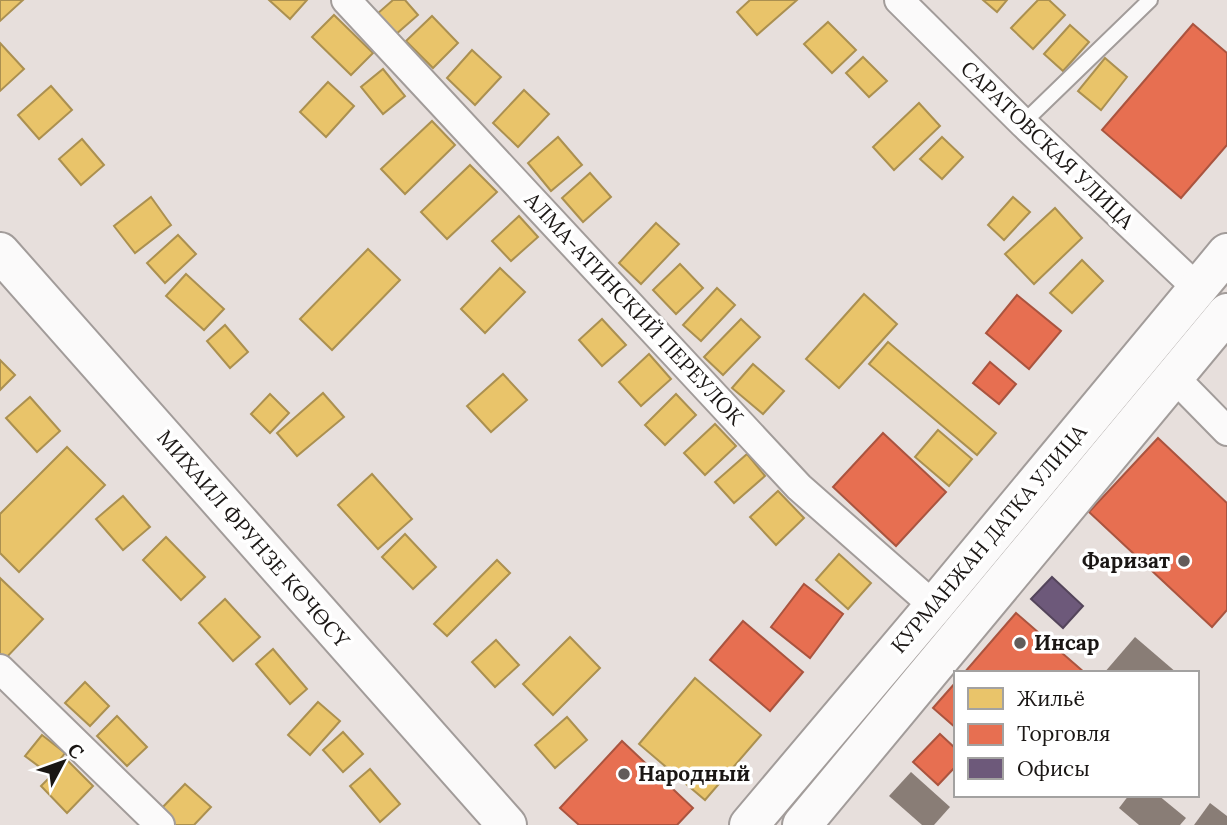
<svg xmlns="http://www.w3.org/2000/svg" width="1227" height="825" font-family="Lora,serif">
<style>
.homes{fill:#e9c46a;stroke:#ab9050;stroke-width:2}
.shops{fill:#e76f51;stroke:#aa543f;stroke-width:2}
.offices{fill:#6d597a;stroke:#54455b;stroke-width:2}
.building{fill:#897d76}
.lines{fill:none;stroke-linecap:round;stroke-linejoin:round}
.service-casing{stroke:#a29c9a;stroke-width:18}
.minor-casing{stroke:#a29c9a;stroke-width:32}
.secondary-casing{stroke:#a29c9a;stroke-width:42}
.primary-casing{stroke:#a29c9a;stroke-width:42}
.service{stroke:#fbfafa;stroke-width:14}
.minor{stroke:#fbfafa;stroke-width:28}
.secondary{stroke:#fbfafa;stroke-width:38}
.primary{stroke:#fbfafa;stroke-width:38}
.poi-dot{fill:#625c5a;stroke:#fff;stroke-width:2.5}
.labels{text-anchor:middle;stroke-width:7;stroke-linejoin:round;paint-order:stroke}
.street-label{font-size:21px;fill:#1a1614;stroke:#fff}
.poi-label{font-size:21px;font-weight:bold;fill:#1a1614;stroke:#fff;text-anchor:start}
</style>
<rect width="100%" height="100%" fill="#e7dfdc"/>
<g class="homes">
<polygon points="0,0 23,0 0,21"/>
<polygon points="269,0 307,0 290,19"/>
<polygon points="393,0 405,0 418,15 395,35 377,14"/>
<polygon points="750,0 797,0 757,35 737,12"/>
<polygon points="983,0 1007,0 997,12"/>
<polygon points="1038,0 1049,0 1065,15 1033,49 1011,28"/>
<polygon points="334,15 373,53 351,75 312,37"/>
<polygon points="432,16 458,43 433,68 406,41"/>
<polygon points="828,22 856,50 832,73 804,44"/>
<polygon points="1070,25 1089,42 1063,71 1044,54"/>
<polygon points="0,43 24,69 0,91"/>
<polygon points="472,50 501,77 475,105 447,78"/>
<polygon points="863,57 887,81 869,97 846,73"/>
<polygon points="1105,58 1127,77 1101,110 1078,91"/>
<polygon points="383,69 405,96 383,114 361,87"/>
<polygon points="328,82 354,106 326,137 300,112"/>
<polygon points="51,86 72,110 39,139 18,115"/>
<polygon points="524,90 549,114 518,147 493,123"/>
<polygon points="919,103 940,126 894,170 873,147"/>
<polygon points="432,121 455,145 405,194 381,169"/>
<polygon points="558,137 582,165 551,191 528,163"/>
<polygon points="942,137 963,157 942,179 920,159"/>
<polygon points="82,139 104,165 81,185 59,159"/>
<polygon points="470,165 497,192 447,239 421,212"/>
<polygon points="590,173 611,197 583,222 562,198"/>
<polygon points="151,197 171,225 135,253 114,226"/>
<polygon points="1013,197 1030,212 1004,240 988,225"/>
<polygon points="1055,208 1082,238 1034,284 1005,254"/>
<polygon points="519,216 538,237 511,261 492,241"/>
<polygon points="656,223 679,244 641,284 619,263"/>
<polygon points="178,235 196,254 165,283 147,263"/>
<polygon points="368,249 400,280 332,350 300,319"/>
<polygon points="1082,260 1103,281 1072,313 1050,293"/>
<polygon points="680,264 703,288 676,314 653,290"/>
<polygon points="500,268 525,292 485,333 461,309"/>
<polygon points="186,274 224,309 204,330 166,296"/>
<polygon points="717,288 735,305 701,341 683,325"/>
<polygon points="864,294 897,324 839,388 806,359"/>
<polygon points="602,319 626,345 602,366 579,340"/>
<polygon points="741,319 760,337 723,375 704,357"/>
<polygon points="225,325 248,352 230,368 207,341"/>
<polygon points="888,342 996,433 977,455 869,364"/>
<polygon points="649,354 671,379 641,406 619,382"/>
<polygon points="0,360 15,375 0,390"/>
<polygon points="753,364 784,391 763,414 732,388"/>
<polygon points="503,374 527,400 491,432 467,406"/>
<polygon points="323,393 344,417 297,456 277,433"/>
<polygon points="270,394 289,413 270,433 251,414"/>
<polygon points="676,394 696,415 665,445 645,425"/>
<polygon points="30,397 60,431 37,452 6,418"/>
<polygon points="715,424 736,446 705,475 684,453"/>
<polygon points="938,430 972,459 949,486 915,457"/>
<polygon points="67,447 105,485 19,572 0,553 0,514"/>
<polygon points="747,454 765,476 734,503 715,482"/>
<polygon points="372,474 412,519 378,549 338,505"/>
<polygon points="778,491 804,518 776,545 750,517"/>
<polygon points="123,496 150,527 123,550 96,519"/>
<polygon points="405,534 436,567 413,589 382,557"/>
<polygon points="166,537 205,577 181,600 143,560"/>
<polygon points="839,554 871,583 848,609 816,580"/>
<polygon points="497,560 510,573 447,636 434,624"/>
<polygon points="0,578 43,619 5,659 0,655"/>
<polygon points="225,599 260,637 233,661 199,623"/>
<polygon points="570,637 600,668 553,715 523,684"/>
<polygon points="496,640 519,665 495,687 472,662"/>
<polygon points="273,649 307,689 290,704 256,664"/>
<polygon points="695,678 761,735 705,800 639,744"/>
<polygon points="85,682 109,706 90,726 65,703"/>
<polygon points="318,702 340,721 310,755 288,735"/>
<polygon points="117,716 147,747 127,766 97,736"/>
<polygon points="567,717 587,740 555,768 535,745"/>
<polygon points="343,732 363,754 343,772 323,750"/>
<polygon points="42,735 65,753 49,774 25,756"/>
<polygon points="67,760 93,786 67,813 41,786"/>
<polygon points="370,769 400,804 380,822 350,786"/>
<polygon points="185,784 211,807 194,825 174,825 159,811"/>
</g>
<g class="shops">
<polygon points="1193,24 1227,53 1227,145 1181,198 1102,130"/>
<polygon points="1017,295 1061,331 1029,369 986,333"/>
<polygon points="990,362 1016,384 999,404 973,383"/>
<polygon points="883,433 946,492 896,546 833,487"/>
<polygon points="1158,438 1227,503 1227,610 1212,627 1089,512"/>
<polygon points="804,584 843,614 810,658 771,627"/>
<polygon points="1016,613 1085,673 964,673"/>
<polygon points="743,621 803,672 770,711 710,660"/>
<polygon points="956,682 956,728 933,708"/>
<polygon points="940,734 956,749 956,766 938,785 913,762"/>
<polygon points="622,741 693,808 677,825 579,825 560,808"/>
</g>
<polygon class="offices" points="1052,577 1083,606 1063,628 1031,599"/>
<g class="building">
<polygon points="1135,637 1177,673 1104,673"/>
<polygon points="911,772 950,807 934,825 922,825 889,796"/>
<polygon points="1129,795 1158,795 1186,818 1180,825 1139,825 1119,808"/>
<polygon points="1210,803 1227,816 1227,825 1194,825"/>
</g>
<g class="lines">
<g class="service-casing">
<polyline id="service" points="1023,123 1150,0"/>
</g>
<g class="minor-casing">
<g id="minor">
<polyline points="346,0 799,487 934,606"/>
<polyline points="899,0 1023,123 1197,288"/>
<polyline points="1174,377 1227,431"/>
<polyline points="0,669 160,825"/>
</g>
</g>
<g class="secondary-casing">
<polyline id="secondary" points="0,252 507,825"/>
</g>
<g class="primary-casing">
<g id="primary">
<polyline points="749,825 934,606 1227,253"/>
<polyline points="802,825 1227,313"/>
</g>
</g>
<use href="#service" class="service"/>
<use href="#minor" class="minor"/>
<use href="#secondary" class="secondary"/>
<use href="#primary" class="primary"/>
</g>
<g class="poi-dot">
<circle cx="1184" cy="561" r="7"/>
<circle cx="1020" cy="643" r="7"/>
<circle cx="624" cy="774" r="7"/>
</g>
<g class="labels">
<g class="street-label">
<text transform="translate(1047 145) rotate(44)" y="7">САРАТОВСКАЯ УЛИЦА</text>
<text transform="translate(634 309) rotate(47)" y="7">АЛМА-АТИНСКИЙ ПЕРЕУЛОК</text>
<text transform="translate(253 539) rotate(49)" y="7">МИХАИЛ ФРУНЗЕ КӨЧӨСҮ</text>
<text transform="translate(989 539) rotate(-50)" y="7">КУРМАНЖАН ДАТКА УЛИЦА</text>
</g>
<g class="poi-label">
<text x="1170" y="568" text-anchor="end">Фаризат</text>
<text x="1034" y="650">Инсар</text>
<text x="638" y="781">Народный</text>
</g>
</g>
<rect x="954" y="671" width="245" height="126" fill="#ffffff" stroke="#a3a2a1" stroke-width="2"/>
<rect x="968" y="688" width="35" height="21" fill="#e9c46a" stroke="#a3a2a1" stroke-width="2"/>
<text x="1017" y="706" font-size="21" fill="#1a1614">Жильё</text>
<rect x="968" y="724" width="35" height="21" fill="#e76f51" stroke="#a3a2a1" stroke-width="2"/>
<text x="1017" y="741" font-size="21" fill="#1a1614">Торговля</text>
<rect x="968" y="758" width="35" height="21" fill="#6d597a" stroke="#a3a2a1" stroke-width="2"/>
<text x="1017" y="776" font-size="21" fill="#1a1614">Офисы</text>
<g transform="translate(63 762) rotate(49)" stroke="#ffffff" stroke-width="5" paint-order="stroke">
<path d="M0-5L12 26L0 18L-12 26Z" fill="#1a1614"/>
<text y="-10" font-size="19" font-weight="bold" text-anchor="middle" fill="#1a1614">С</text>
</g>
</svg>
